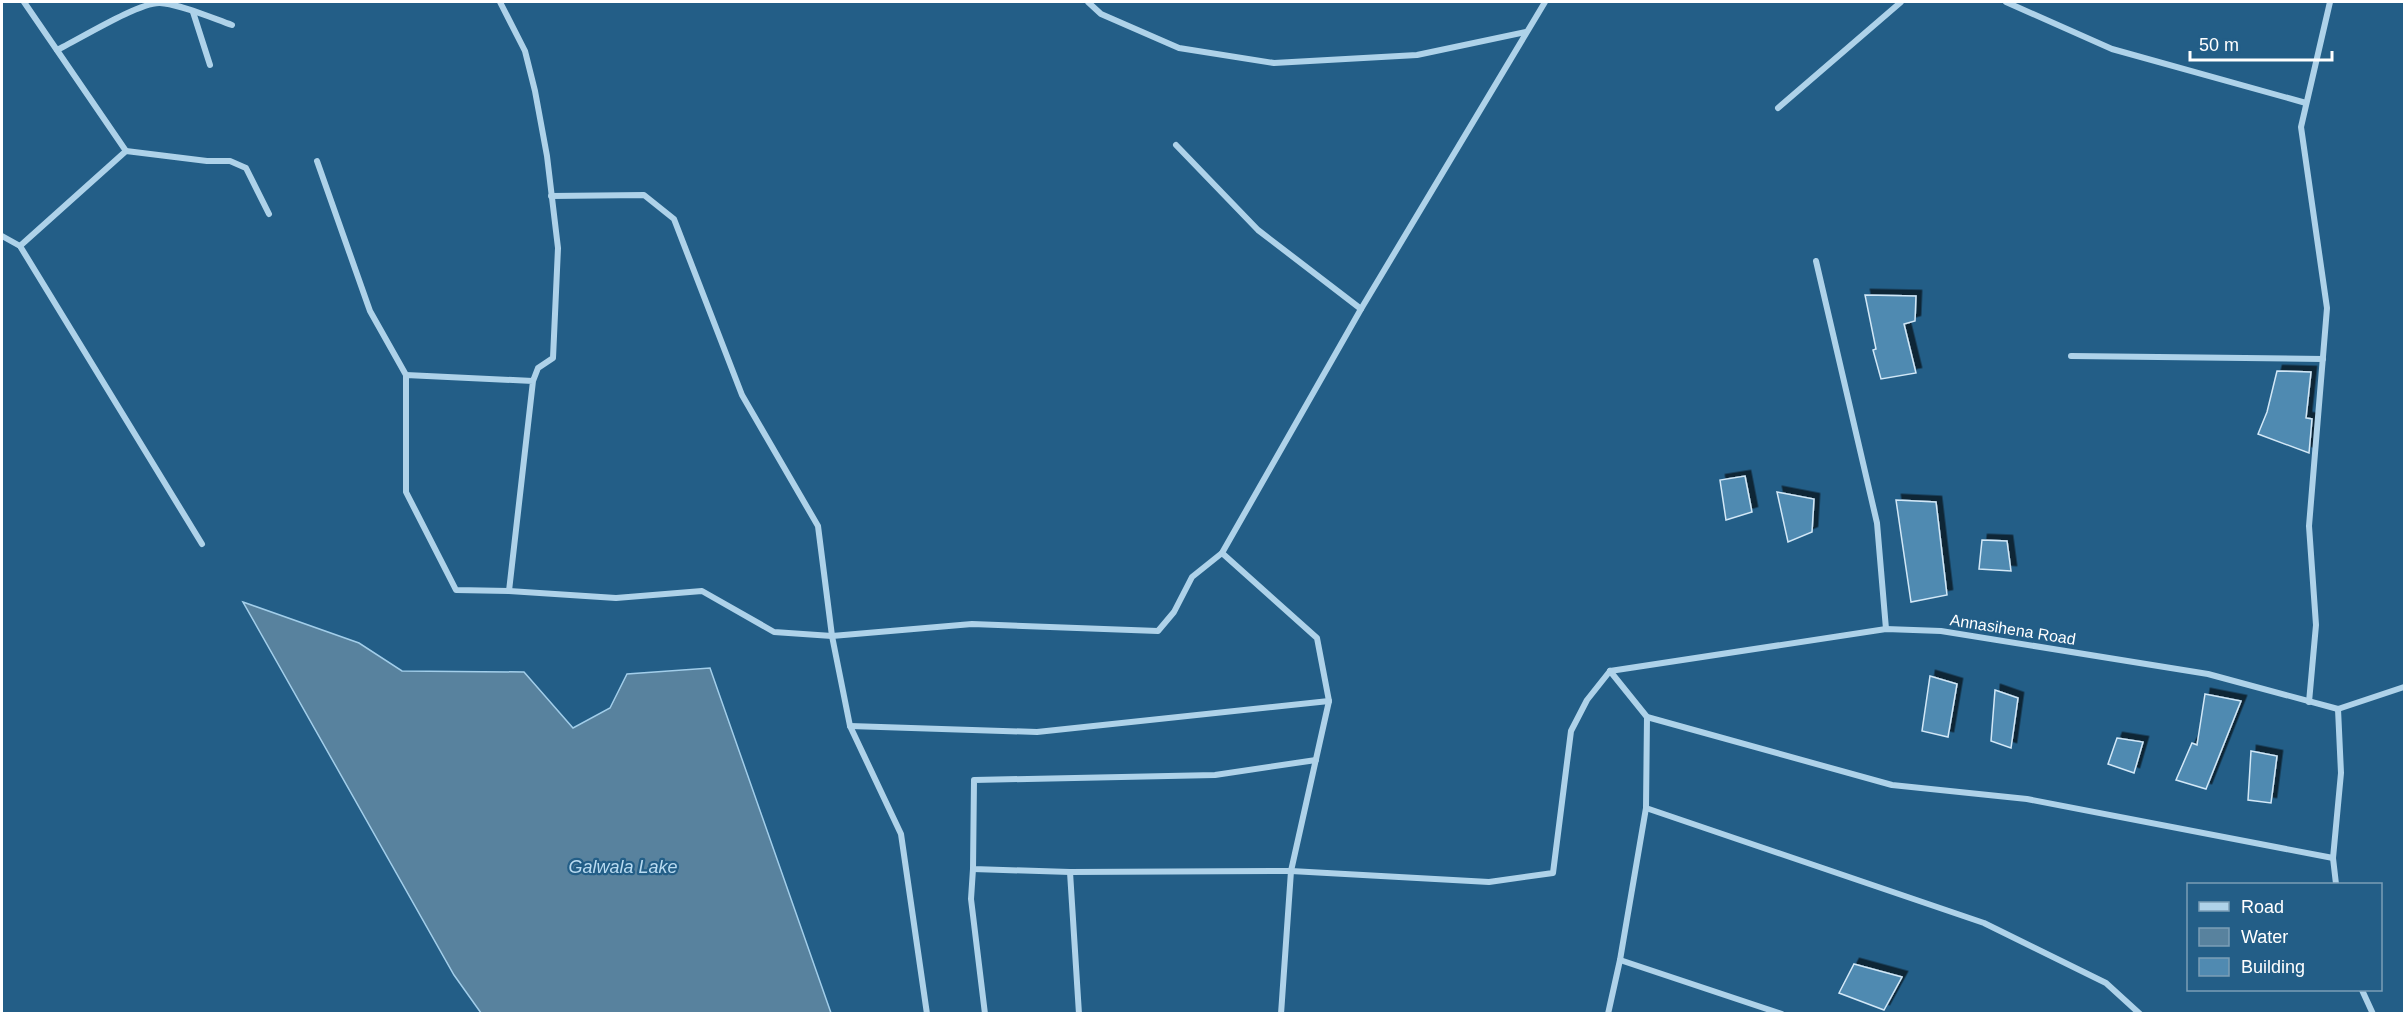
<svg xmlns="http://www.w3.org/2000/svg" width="2406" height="1015" font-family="Arial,sans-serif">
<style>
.water{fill:#58829e;stroke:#a2ceea;stroke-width:1.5}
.building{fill:#508ab1;stroke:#d2e8f7;stroke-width:1.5;filter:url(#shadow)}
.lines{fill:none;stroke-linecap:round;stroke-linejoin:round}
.minor{stroke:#aed2e9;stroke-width:6}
.labels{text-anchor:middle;stroke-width:4.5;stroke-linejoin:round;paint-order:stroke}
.street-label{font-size:16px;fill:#fff;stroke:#235e87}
.water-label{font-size:18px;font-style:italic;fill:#b9dbf1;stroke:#235e87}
</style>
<defs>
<filter id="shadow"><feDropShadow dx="5.5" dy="-5.5" stdDeviation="0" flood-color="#0009"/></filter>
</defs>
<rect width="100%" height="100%" fill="#235e87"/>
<polygon class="water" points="243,602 359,643 402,671 524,672 573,728 610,708 627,674 710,668 831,1013 481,1013 454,975"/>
<g class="building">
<polygon points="1865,295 1916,296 1915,321 1904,324 1916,373 1881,379 1873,350 1876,349"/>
<polygon points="2277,371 2311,372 2306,418 2312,419 2309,453 2258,434 2267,412"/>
<polygon points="1745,476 1752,512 1726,520 1720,480"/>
<polygon points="1777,492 1814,499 1812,532 1788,542"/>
<polygon points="1896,500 1936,502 1947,595 1911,602"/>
<polygon points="1982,540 2007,541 2011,571 1979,569"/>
<polygon points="1930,676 1957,684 1948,737 1922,731"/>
<polygon points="1995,690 2018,698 2011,748 1991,741"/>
<polygon points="2205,694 2241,701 2206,789 2176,780 2192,743 2197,745"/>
<polygon points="2117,738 2143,742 2134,773 2108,764"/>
<polygon points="2251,751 2277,756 2271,803 2248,800"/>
<polygon points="1854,964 1902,977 1884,1010 1839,993"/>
</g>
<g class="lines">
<g class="minor">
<polyline points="24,2 126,151"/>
<polyline points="500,2 525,51 535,91 547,156 558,248 553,358 538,368 533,381 509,591 456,590 406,492 406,375 533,381"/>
<polyline points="1088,2 1101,14 1179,48 1274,63 1417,55 1526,32"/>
<polyline points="2006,2 2112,49 2306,103"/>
<polyline points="193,12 210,65"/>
<path d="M57,50c21,-10 82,-48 103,-47 20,1 52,15 72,22"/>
<polyline points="1778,108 1901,2"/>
<polyline points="1176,145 1258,230 1361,309"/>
<polyline points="317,161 370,311 406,375"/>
<polyline points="551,196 644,195 674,219 742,395 818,526 832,636 850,726 901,834 927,1014"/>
<polyline points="2,236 20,246 202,544"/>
<polyline points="20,246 126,151 207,161 230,161 246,168 269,214"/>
<polyline points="1816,261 1877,523 1886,629"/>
<polyline points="2071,356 2323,359"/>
<polyline points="1222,553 1361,309 1545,2"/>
<polyline points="509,591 616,598 702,591 774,632 832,636 972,624 1158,631 1174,612 1192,577 1222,553 1317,638 1329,701 1291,871 1489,882 1553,873 1571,731 1587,700 1610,671"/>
<polyline points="1610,671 1886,629 1941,631 2208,674 2338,709 2404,687"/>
<polyline points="1610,671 1647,717 1646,808 1984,923 2106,983 2140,1014"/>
<polyline points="2309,702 2316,625 2309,526 2327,308 2301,127 2330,2"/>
<polyline points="1647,717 1892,785 2027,799 2333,858"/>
<polyline points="850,726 1037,732 1329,701"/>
<polyline points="973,869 971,899 985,1014"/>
<polyline points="1070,872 973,869 974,780 1215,775 1316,760"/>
<polyline points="2336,884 2333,858 2341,773 2338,709"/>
<polyline points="1620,960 1782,1014"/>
<polyline points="2362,990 2373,1014"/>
<polyline points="1079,1014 1070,872 1291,871 1281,1014"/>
<polyline points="1608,1014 1620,960 1646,808"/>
</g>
</g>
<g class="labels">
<g class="street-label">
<text transform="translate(2013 629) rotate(9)" y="6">Annasihena Road</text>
</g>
<g class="water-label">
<text x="623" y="873">Galwala Lake</text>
</g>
</g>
<rect width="2406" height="1015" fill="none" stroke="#ffffff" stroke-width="6"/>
<rect x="2187" y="883" width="195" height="108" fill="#235e87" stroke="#7b9eb7" stroke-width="1.5"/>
<rect x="2199" y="902" width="30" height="9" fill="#aed2e9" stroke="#7b9eb7" stroke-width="1.5"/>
<text x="2241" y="913" font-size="18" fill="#ffffff">Road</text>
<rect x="2199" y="928" width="30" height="18" fill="#58829e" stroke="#7b9eb7" stroke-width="1.5"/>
<text x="2241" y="943" font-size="18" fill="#ffffff">Water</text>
<rect x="2199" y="958" width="30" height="18" fill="#508ab1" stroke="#7b9eb7" stroke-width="1.5"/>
<text x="2241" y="973" font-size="18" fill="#ffffff">Building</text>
<path d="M2190 51v9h142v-9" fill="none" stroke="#ffffff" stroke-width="3"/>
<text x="2199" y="51" font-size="18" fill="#ffffff" stroke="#235e87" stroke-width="4.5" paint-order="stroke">50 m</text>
</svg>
